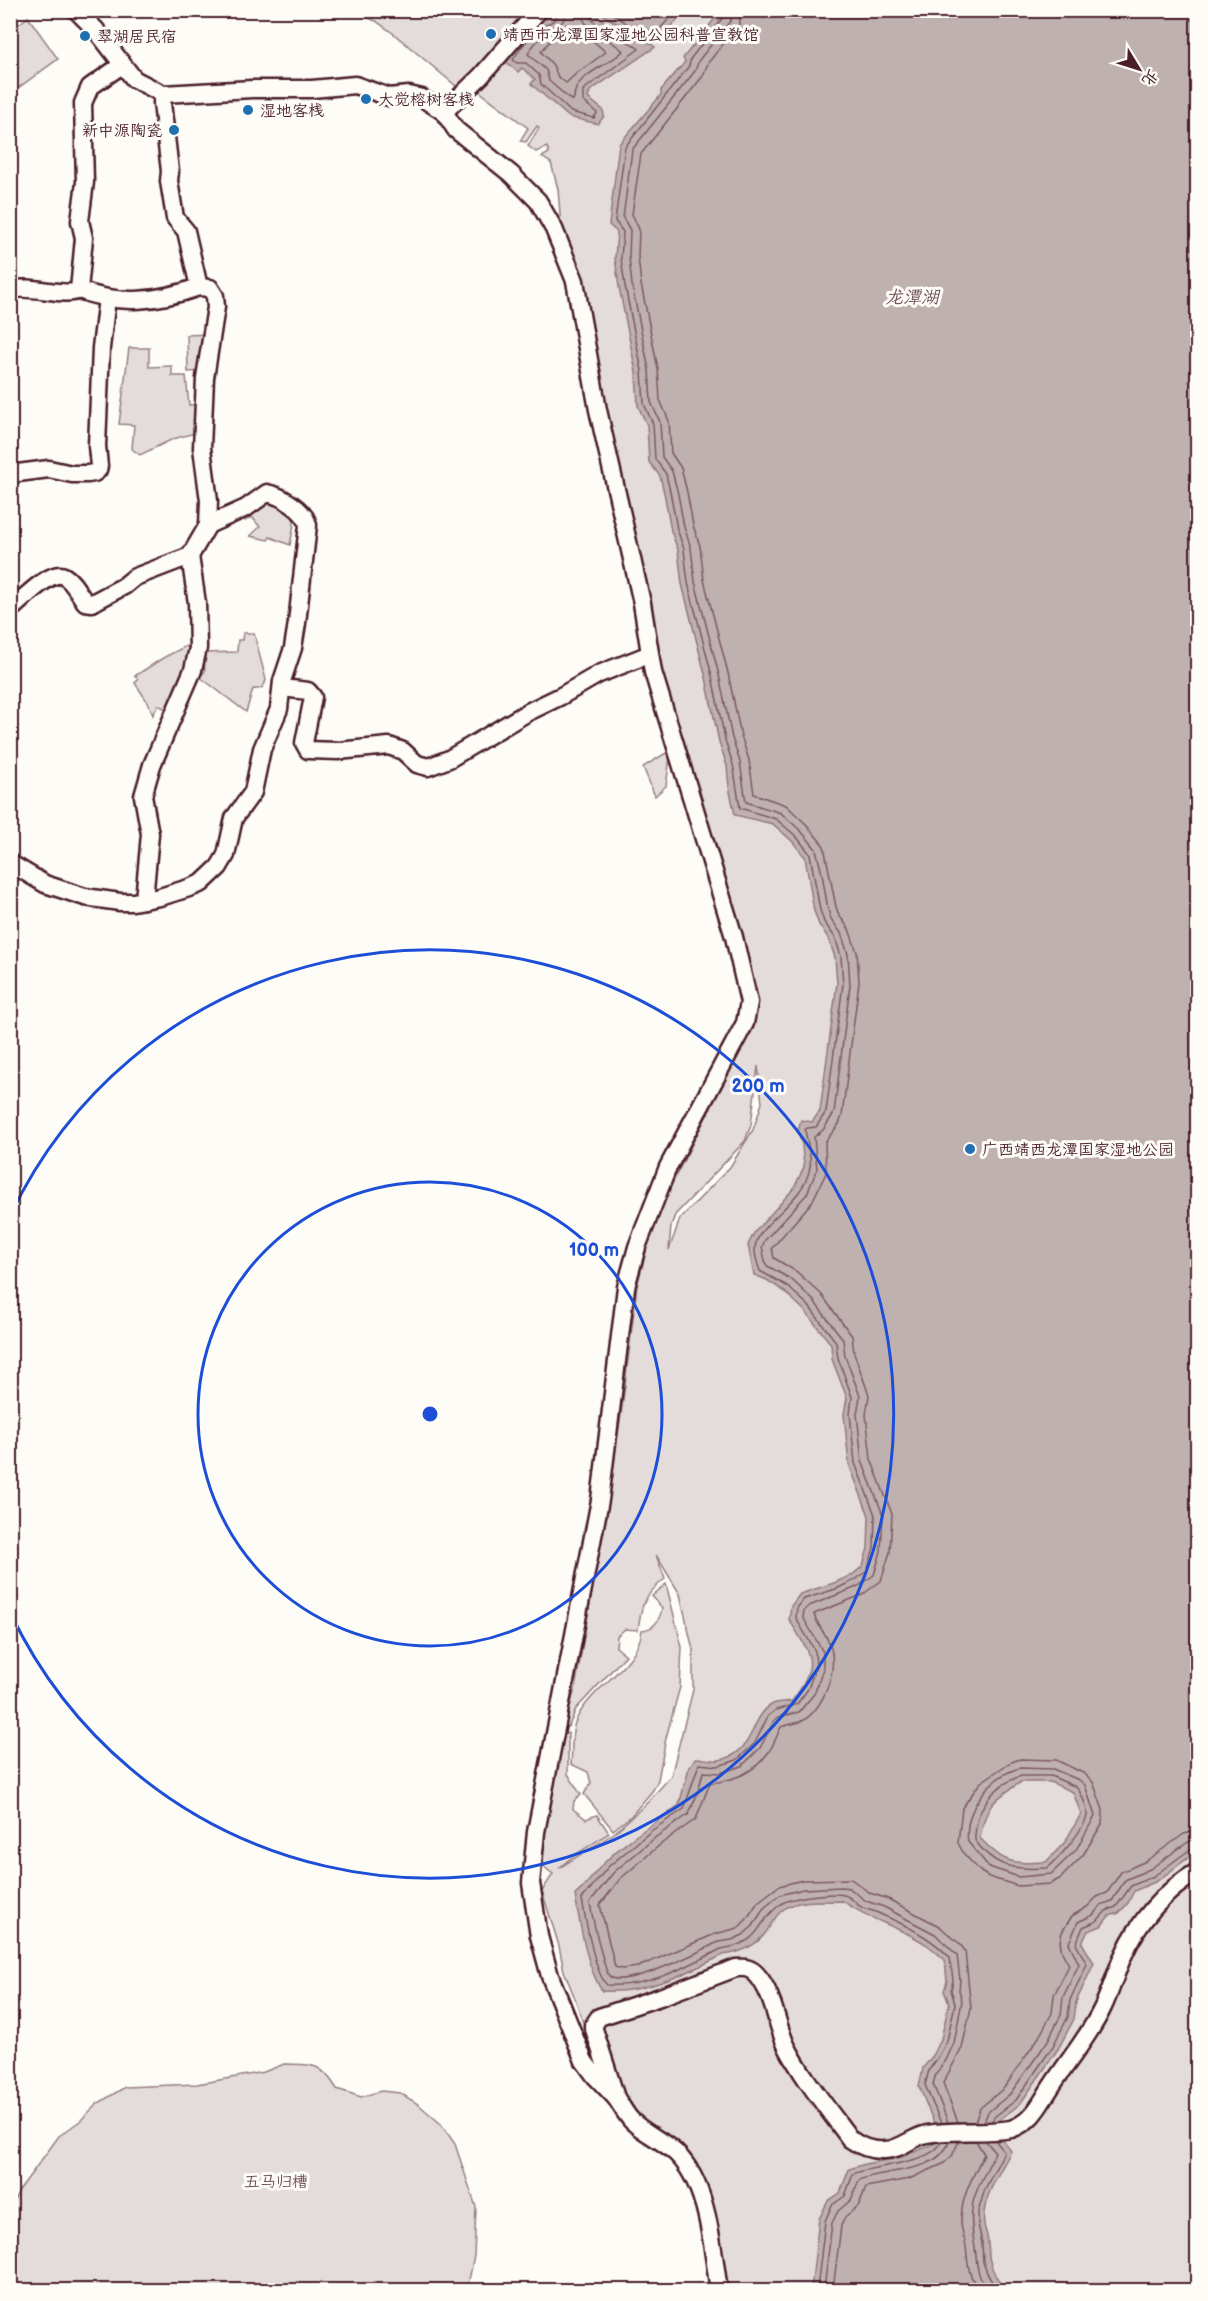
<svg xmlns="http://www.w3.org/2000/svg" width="1208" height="2301" font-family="'Balsamiq Sans','LXGW WenKai TC',sans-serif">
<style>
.green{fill:#e3dcda;stroke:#967e82;stroke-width:1.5;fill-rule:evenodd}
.water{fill:#c0b1b1;stroke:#91777b;stroke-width:1.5;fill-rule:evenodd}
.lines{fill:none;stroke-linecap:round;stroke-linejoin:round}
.shore{stroke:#795961;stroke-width:1.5}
.minor-casing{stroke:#4a1f2b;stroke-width:21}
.minor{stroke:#fdfcf7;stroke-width:16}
.ring{fill:none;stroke:#1d4ed8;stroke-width:3}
.poi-dot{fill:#1f6fb2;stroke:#fdfcf7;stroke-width:2}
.labels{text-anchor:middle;stroke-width:6;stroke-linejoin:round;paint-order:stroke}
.poi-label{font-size:16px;fill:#4a1f2b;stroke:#fdfcf7;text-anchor:start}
.park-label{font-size:16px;fill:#704e57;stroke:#fdfcf7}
.water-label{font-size:18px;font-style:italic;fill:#73525a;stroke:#fdfcf7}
.centre{fill:#1d4ed8;stroke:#fdfcf7;stroke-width:3}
.ring-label{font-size:18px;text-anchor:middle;font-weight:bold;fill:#1d4ed8;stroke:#fdfcf7;stroke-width:6;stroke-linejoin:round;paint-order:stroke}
</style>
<rect width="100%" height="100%" fill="#fdfcf7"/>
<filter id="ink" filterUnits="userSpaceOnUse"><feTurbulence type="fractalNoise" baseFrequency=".0167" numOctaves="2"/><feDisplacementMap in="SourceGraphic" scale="12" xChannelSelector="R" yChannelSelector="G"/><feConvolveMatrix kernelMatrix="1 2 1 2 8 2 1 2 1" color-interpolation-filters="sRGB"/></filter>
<g filter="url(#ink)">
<g class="green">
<path d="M350,11h847v2279h-482l-14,-92 -80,-106 -34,-56 -11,-35 -12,-30 -5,-25 -17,-55 11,-17 -9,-7 -4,-16 22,-116 6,-2v41l13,21 -7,6 -1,8 13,10 11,-4 12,18 -37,24 -13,11 54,-34 35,-32 23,-26 22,-86v-40l-13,-56 -24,-39 9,24c-21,16 -24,26 -27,51l-13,-1 -8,7 -1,11 10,8 -50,54 -7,17 -5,1 11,-38 37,-214 11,-74 14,-115 11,-42 20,-53 84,-163 -73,-267 -118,-535 -3,-37 -7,-26 -9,-6 7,-4 -2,-6 -11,5 -8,-6 11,-18 -2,-2 -11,16 -6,-1 8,-13 -49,-37 3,-5 -5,-3 -21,3 -62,-52 -18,-13zM758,1066l4,37 -9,27 -23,37 -50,52 -11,31 2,-24 4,-11 70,-74 6,-16z"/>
<polygon points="28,17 58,59 11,93 11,30"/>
<polygon points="208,334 203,371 188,372 187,335"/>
<polygon points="129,348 149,348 149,367 172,366 172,376 186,376 189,405 202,404 195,433 173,439 140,455 132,449 134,425 119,424"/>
<path d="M267,499c30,16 30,12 23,46l-20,-8 -2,3 -18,-4 10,-9 -8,-10 -7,4 -7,-9z"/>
<path d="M243,633h11l12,47c-2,8 -6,10 -13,9l-7,23 -46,-35 5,-6 -1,-18 33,-1 1,-12h4z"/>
<polygon points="186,646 189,647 182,680 170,711 158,705 153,715 149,704 135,683 138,679 135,676 163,658"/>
<polygon points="671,750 666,786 655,796 643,767"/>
<path d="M666,1584l16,63 -2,40 -14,51 -8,42 -5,10 -22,26 -18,14 -29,-36 7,-11 -3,-11 -17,-8c2,-16 -1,-32 6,-46 15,-32 61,-51 65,-88 13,-1 18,-10 20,-22l-10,-12z"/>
<path d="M284,2064c30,1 36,-2 53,25l24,8 20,-6 19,2 18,11 23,20 14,20 21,63 -2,49 -7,34h-456v-84l9,-17 39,-53 21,-15 17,-17 28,-17 72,-3 67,-12z"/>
</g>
<g class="water">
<path d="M554,11h38c10,9 20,17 32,24 10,5 24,4 31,12l-65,44 -2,7 15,12 1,6 -6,8 -29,-7 -38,-33 4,-5 -13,-11 -4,4 -12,-10v-3l34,-41 7,1z"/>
<polygon points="597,11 685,11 659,41 649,35 630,32"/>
<path d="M721,11h476v1840l-40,30 -23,10 -6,12 -9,10 -10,3 -8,10 -13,5 -6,12 12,20 -18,39 -2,17 -16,30 -38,55 -22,17 -1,12 14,18c-11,22 -30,47 -27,73 1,7 4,12 4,19 1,6 0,12 2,18 2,12 10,19 13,29h-192l8,-71 9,-18 12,-8 9,-24 16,-5 37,-7 32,-13 4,-11 -19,-47 4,-18 11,-14 7,-15 8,-36 -5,-12 3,-10 -2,-21c-6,-5 -12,-11 -18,-15 -26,-18 -59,-25 -84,-44 -18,1 -44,-3 -59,8 -10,7 -13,17 -20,26 -11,13 -25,18 -41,20 -38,19 -78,39 -121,36 -16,-25 -22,-67 -27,-96 12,-9 18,-21 29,-32 22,-23 50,-39 75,-58l10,-37 6,-10c8,0 17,3 24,2 37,-6 30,-44 54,-56 5,-2 13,-2 19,-3 29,-37 18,-47 -3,-82l2,-13 9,-12 34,-11 18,-8 11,-9 5,-18 1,-32 -20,-52 -5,-50 3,-16 -15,-39 -1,-15 -27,-34 -20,-19 -17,-11 -13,-5 -6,-30 6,-12 40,-45 10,-21 -2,-22 -4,-15 3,-10 11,2 8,-11 17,-128 -2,-25 -6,-19 -10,-14 -5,-14 -9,-54 -13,-16 -19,-17 -38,-9 -6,-28 -2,-21 -8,-24 -13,-64 -24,-94 -4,-34 -7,-19 -6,-34 -5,-21 -11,-14 -2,-37 -9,-19 -2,-34 -17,-85 -4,-29 2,-26 -8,-7 10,-81 42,-49v-5l24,-28 -2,-4zM1021,1782h29l23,10 8,22 -16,28 -19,20c-34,2 -42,2 -66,-24 5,-32 14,-39 41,-56z"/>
</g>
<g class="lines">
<g class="shore">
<path d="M558,10c-1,12 -8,12 -16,16 -7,3 -26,28 -29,34l4,3h9l13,12 2,9 30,28 23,6 3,-5 -14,-12v-11l56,-41c-13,-12 -47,-17 -51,-39"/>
<path d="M566,10c-2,18 -12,17 -22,25 -6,4 -13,13 -16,19l18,16 3,11 23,20 2,-3c0,-24 35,-32 49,-47 -12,-13 -41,-19 -42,-41"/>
<polyline points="607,10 632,27 657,32 677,10"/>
<path d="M725,10l-1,6 -33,42 -2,8 -64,81 -10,74 8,11 -2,26 4,28 17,85 2,33 9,20 2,35 11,15 5,22 6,33 7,20 4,34 24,93 13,64 8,24 7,44 36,11 20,17 14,18 10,56 4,12 11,15 6,19 2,28 -17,128 -10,15 -9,1 -2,2c2,12 7,26 5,37 -5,34 -47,52 -54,76 -3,8 1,20 4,28l27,15 21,19 28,37 2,16 14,39 -2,17 5,49 20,52 -1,33 -7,23 -12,9 -19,9 -32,10 -7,9 -1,10 19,33 1,15 -8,23 -11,15 -21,6 -8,6 -13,27 -18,17 -19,6 -19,-2 -15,45 -33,22 -43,36 -26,32c3,18 13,75 25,86 40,3 79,-18 114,-36 44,-7 32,-25 60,-45 9,-7 52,-12 63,-9 7,1 12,10 19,13 5,2 12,3 17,6 24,10 53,24 70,44l3,22 -2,10 4,14 -8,37 -8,15 -10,14 -4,15 16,38"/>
<path d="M733,10l-2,10 -32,40 -4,11 -63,79 -9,68 7,12 -1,27 3,28 17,85 2,32 9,20 2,35 10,14 6,23 6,33 7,21 4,34 24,93 13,63 8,24 6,40 35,11 20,18 15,18 6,25 6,35 3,10 10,14 7,21 2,31 -16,128 -11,17 -9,7 3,32 -10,25 -42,46 -3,7 4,18 26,15 21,20 30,39 2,17 15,40 -3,18 5,47 21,54 -2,36 -7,24 -17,12 -48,19 -5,5 -1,6 20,35v17l-9,25 -15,18 -20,5 -5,4 -14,27 -18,18 -22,7 -17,-1 -5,20 -9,22 -33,23 -42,35 -24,30c1,10 15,72 20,75 17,11 91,-26 108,-35l14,-2 11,-5 10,-9 11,-18 16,-13 23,-6 39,-2 7,1 17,13 18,6 51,27 22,21 3,25 -1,10 3,11 -8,42 -8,17 -10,14 -3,10 15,38"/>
<path d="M742,10l-3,14 -31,39 -5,13 -62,78 -9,60 7,15 -1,28 3,27 17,85 2,31 9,21 2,32 10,15 6,24 6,33 7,21 4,34 24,93 13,63 8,24 5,34 32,11 21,20 17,21 12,61 3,8 10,14 8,23 2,30 -17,134 -3,8 -14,18 1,31 -14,29 -40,46 2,10 23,14 24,22 31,42 2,17 15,42 -3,20 5,44 21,55 -2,38 -9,29 -19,14 -48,19c3,12 14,22 17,34 6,23 -7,59 -27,72 -7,4 -16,4 -23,7 -4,8 -7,18 -13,26 -14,20 -35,28 -58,30l-14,36 -35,25 -41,35 -20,26 15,62 7,2 16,-2 77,-33 23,-6 8,-8 12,-18 21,-16 23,-6 49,-1 19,14 18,6 51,27 21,18 5,7 6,57 -9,40 -19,35 15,39"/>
<polygon points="573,24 606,52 577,73 566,83 558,77 553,65 541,52 549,42 561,36"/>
<polygon points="1020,1759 1056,1760 1085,1774 1093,1782 1103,1810 1102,1824 1083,1855 1061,1878 1050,1884 1018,1886 989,1877 981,1872 964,1854 958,1843 962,1808 980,1783 1009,1763"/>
<path d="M1020,1768l33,1 26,11 6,5 10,31 -19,34 -25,24 -32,3 -30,-10 -21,-25c-5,-31 22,-67 52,-74z"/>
<path d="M1021,1776h30l25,11c5,5 11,19 11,27 1,11 -30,47 -40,54 -32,2 -53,0 -72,-28 -1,-30 18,-55 46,-64z"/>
<polyline points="992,2121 994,2117 1016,2100 1053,2046 1068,2017 1070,2000 1087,1964 1076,1944 1083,1927 1097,1921 1106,1911 1116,1907 1131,1886 1154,1876 1192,1848 1198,1847"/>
<polyline points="975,2122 980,2108 1004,2088 1039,2037 1052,2013 1054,1995 1069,1965 1062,1952 1060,1941 1062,1932 1072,1916 1087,1907 1097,1897 1107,1893 1121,1872 1146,1861 1184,1834 1198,1831"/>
<polyline points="984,2122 988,2112 1010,2094 1047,2042 1061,2015 1063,1997 1079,1964 1069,1943 1078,1922 1093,1915 1101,1905 1112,1901 1125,1880 1150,1869 1188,1842 1198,1840"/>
<path d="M976,2141l8,13c-11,22 -24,44 -23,70 1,8 4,15 5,23 2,16 2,30 13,43"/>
<path d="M986,2141l9,11c-17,38 -29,46 -21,90 3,12 1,25 7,37 2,4 6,7 8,11"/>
<polyline points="996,2141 1004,2152 985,2189 978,2212 978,2224 982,2243 983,2262 988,2275 997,2290"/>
<path d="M817,2290l8,-69 7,-16 13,-9 8,-22c20,-9 80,-10 88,-32"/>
<path d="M824,2290l8,-67 6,-12 13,-11 8,-20c26,-12 78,-5 90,-38"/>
<polyline points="833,2290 841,2226 845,2217 859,2205 866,2187 909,2179 943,2164 952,2156 959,2141"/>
</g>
<g class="minor-casing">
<g id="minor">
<polyline points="76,10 96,30 134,79 163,94 252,89 312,89 355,85 389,97 409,95 422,98 444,112 481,76 539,10"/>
<path d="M444,112l12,18 55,44 27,27 16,28 21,52 23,129 44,193 11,69 81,265 15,65 -4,21 -77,144 -31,80 -11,40 -26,213 -64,332 -5,51 8,53 11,40 34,85 11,15 21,22 -23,-72 6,-9 61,-20 76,-29c9,-1 15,0 21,7 17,19 19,50 30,72 17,33 42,63 63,92 11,8 21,12 35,11 15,0 27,-13 42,-16 28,-5 56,0 84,-5 23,-8 29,-26 42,-45 17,-26 37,-49 50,-77 8,-17 13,-35 20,-51 16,-36 42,-65 75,-85"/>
<path d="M10,290c20,-6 56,8 69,0l5,-52 -4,-17 5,-39 -2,-79 7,-16 32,-22"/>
<path d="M79,290c41,16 80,11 120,-3"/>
<polyline points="10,474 49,469 72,474 88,474 94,473 98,470 99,466 97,446 101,348 107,298"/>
<path d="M10,610c11,-9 41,-41 54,-34 9,5 15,18 21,26l7,1 32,-17 11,-9 55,-21 18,-31 1,-24 -7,-53 3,-70 11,-71 -1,-11 -5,-8 -11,-1 -13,-56 -11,-13 -6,-37 1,-10 -8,-68 1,-9"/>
<polyline points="282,688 308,691 313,697 304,743 308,750 338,751 389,746 403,751 417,764 428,767 449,759 528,712 561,696 599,674 650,654"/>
<path d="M10,863l35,21 40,13 35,5h13l27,-5 32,-10 10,-4 17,-16 7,-12 8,-37 19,-26 9,-43 17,-40 3,-28 11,-33 4,-25 11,-98c-3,-15 -26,-29 -41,-32l-21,15 -38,17"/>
<polyline points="144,900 150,834 143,796 152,765 193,670 198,648 197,603 190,556"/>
<path d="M616,2098c5,7 10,17 16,23 13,13 32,20 45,33 32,32 35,94 42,136"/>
</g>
</g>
<use href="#minor" class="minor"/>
</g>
</g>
<g class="ring">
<circle cx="430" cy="1414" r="232"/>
<path d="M11 1214A464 464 0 1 1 11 1614"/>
</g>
<g class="poi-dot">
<circle cx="491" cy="34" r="6"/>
<circle cx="85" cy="36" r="6"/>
<circle cx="366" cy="99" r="6"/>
<circle cx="248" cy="110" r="6"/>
<circle cx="174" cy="130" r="6"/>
<circle cx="970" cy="1149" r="6"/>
</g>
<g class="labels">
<g class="poi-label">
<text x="503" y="40">靖西市龙潭国家湿地公园科普宣教馆</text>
<text x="97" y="42">翠湖居民宿</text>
<text x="378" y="105">大觉榕树客栈</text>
<text x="260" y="116">湿地客栈</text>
<text x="162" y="136" text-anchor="end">新中源陶瓷</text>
<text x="982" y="1155">广西靖西龙潭国家湿地公园</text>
</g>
<g class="park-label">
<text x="276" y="2187">五马归槽</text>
</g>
<g class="water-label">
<text x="912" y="303">龙潭湖</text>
</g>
</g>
<circle cx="430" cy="1414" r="9" class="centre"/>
<g class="ring-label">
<text x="758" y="1092">200 m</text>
<text x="594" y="1256">100 m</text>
</g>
<rect width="1208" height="2301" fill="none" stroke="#fdfcf7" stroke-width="36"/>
<rect x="18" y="18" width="1172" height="2265" fill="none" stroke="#4a1f2b" stroke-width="2" filter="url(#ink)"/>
<g transform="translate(1139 69) rotate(128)" stroke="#fdfcf7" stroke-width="4.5" paint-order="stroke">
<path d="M0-4.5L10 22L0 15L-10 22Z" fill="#4a1f2b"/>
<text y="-9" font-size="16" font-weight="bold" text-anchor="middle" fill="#4a1f2b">北</text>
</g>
</svg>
